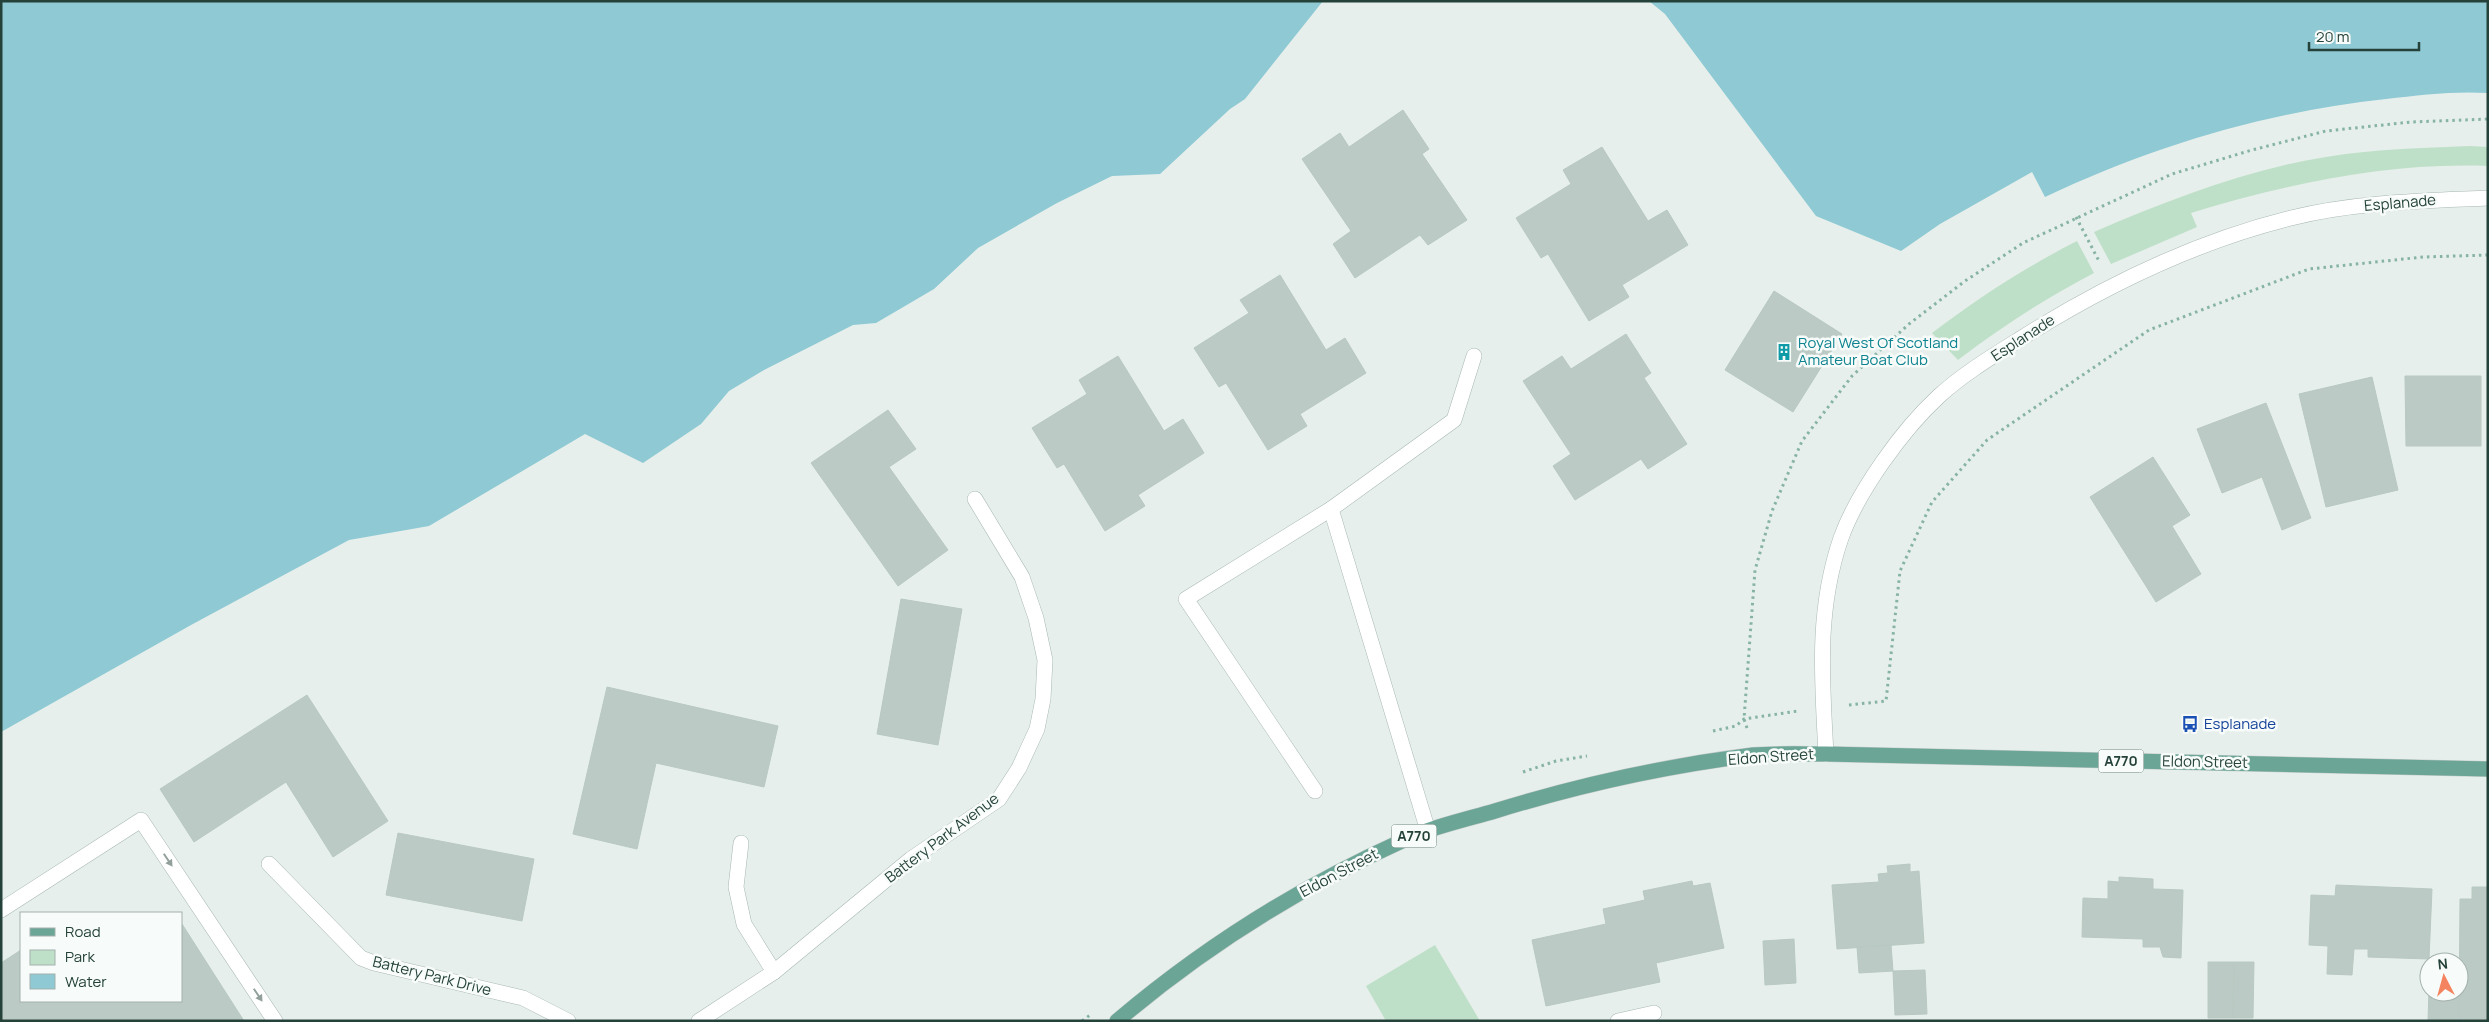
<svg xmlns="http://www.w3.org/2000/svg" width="2489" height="1022" font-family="Manrope,sans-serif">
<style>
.green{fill:#bfe0c8}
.water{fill:#8ec9d4}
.building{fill:#bbcac4;stroke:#b8c9c2}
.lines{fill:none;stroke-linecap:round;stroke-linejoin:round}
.minor-casing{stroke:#a8b8b2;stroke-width:16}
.major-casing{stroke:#c2cac8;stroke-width:16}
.path{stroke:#86b3a5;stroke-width:3;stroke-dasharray:2.5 4;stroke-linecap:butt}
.minor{stroke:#fff;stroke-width:15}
.major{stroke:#6aa596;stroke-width:15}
.oneway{fill:#92a09c}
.labels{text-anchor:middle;stroke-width:5;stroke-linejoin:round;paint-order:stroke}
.shield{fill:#f7fbf9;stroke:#637a73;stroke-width:1}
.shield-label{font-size:14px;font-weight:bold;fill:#24423a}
.street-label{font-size:15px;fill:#24423a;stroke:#f7fbf9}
.culture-label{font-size:15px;fill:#0d838f;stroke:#f7fbf9;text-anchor:start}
.transit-label{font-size:15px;fill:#164399;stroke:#f7fbf9;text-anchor:start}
</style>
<rect width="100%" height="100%" fill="#e6efeb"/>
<g class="green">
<path d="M2470,146l18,1v19c-101,-4 -201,18 -297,47l6,14 -86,37 -17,-32c75,-32 151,-62 232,-75 47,-8 96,-9 144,-11z"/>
<path d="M2077,241l17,32c-48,25 -93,54 -136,87l-26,-27c46,-35 94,-66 145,-92z"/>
<polygon points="1435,945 1480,1021 1386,1021 1366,986"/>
</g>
<g class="water">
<polygon points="1,1 1323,1 1245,99 1230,109 1160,174 1112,176 1057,203 978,248 934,289 876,323 853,325 764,370 729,391 701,424 643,463 585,434 429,526 349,540 191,625 1,732"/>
<path d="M1649,1h839v92c-35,-2 -68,2 -102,6 -120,13 -233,47 -341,98l-13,-25 -92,52 -39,27 -85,-35 -151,-202z"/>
</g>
<g class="building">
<polygon points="1403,110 1429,149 1422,154 1467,220 1428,245 1420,235 1355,278 1333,244 1351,231 1302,159 1340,133 1349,147"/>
<polygon points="1602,147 1648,221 1667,210 1688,245 1622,285 1629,297 1589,321 1548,254 1541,258 1516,218 1571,184 1563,170"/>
<polygon points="1280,275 1326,350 1345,338 1366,373 1300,414 1307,426 1268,450 1226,383 1219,387 1194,348 1249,313 1240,300"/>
<polygon points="1774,291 1842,334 1793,412 1725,370"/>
<polygon points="1626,334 1651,373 1644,378 1687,444 1648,469 1641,459 1575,500 1553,466 1571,454 1523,381 1562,356 1571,369"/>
<polygon points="1118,356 1164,431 1183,419 1204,453 1138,495 1145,506 1105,531 1064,464 1057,468 1032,428 1087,394 1079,380"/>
<polygon points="2405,376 2481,376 2481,446 2406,446"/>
<polygon points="2372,377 2398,490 2326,507 2299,394"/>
<polygon points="2266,403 2311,518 2282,530 2262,477 2222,493 2197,429"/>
<polygon points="888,410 916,449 889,467 948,550 898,586 811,463"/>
<polygon points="2153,457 2190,515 2172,526 2201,574 2156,602 2090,497"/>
<polygon points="901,599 962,609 938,745 877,734"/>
<polygon points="607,687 778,726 764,787 656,763 637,849 573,834"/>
<polygon points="307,695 388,821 333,857 286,782 194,842 160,789"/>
<polygon points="398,833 534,859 522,921 386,895"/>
<polygon points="1910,864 1910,872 1919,871 1924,943 1837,949 1832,885 1879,882 1878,874 1888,873 1887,866"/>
<polygon points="2119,877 2153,879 2153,889 2183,890 2181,958 2163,957 2160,947 2143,947 2143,939 2082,937 2083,898 2108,899 2108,881 2119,882"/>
<polygon points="1692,881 1693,886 1710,883 1724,948 1656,963 1660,982 1546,1006 1532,940 1606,924 1603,909 1645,900 1643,891"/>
<polygon points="2336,885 2432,889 2429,959 2368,957 2368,949 2354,949 2352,975 2327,974 2328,946 2309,945 2311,895 2335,896"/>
<polygon points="2472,887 2488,887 2488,1021 2459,1021 2460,899 2472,899"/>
<polygon points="182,924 244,1021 1,1021 1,963 21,950 21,1001 181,1001"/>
<polygon points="1794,939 1796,983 1765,985 1763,941"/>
<polygon points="1891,945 1893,971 1859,973 1857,947"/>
<polygon points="2208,962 2234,962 2233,1018 2208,1018"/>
<polygon points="2234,962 2254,962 2253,1018 2233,1018"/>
<polygon points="1925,970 1927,1014 1895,1015 1893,971"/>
<polygon points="2429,989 2429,992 2459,992 2459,1021 2428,1021"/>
</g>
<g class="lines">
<g class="minor-casing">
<g id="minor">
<path d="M1826,754c-4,-76 -10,-143 15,-216 17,-47 62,-109 98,-142 24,-22 54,-40 81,-57 84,-53 174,-97 271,-121 64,-16 131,-17 197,-20"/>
<polyline points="1315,791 1186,599 1331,509"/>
<polyline points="1428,831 1331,509 1454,420 1474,356"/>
<polyline points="741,843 736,887 744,924 774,972"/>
<polyline points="269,864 361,958 374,963 523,998 568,1021"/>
<polyline points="1,910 141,820 275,1021"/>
<polyline points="699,1021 774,972 911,859 999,799 1019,768 1037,729 1043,699 1045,660 1036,618 1022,577 975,499"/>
<polyline points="1618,1021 1654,1013"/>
</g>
</g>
<g class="major-casing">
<path id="major" d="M1117,1021c86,-73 183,-134 285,-180 30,-14 62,-21 93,-30 84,-26 170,-45 258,-56 24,-2 49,-1 73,-1l662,15"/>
</g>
<g class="path">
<polyline points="2076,217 2100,263"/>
<polyline points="1849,705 1886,701 1900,571 1932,502 1987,440 2149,330 2309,269 2423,257 2488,255"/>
<polyline points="1747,728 1744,719 1755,570 1772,511 1802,441 1852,376 1909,324 1965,281 2023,243 2172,174 2252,150 2326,131 2411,122 2488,119"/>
<polyline points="1713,731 1736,726 1744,719 1798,711"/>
<polyline points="1523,772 1556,761 1587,756"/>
<polyline points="1082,1021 1090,1015"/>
</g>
<use href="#minor" class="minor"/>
<use href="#major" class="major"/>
</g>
<defs><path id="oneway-solid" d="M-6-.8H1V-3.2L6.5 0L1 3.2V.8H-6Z" transform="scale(1.25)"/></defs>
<g class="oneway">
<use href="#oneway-solid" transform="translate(168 860) rotate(56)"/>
<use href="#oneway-solid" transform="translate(258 995) rotate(56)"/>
</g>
<defs>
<g id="building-bare" transform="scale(1.35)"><path d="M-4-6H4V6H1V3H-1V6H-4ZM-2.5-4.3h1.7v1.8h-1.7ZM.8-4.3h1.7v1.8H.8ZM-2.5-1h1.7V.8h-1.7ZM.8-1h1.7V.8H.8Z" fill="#0f9aa8" stroke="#f7fbf9" stroke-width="2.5" paint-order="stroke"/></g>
<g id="bus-bare" transform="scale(1.35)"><path d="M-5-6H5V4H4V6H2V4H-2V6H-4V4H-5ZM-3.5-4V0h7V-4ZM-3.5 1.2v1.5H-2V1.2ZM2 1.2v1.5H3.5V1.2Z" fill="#1a4fb4" stroke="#f7fbf9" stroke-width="2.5" paint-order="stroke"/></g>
</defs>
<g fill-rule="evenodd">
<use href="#building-bare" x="1784" y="352"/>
<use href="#bus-bare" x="2190" y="724"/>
</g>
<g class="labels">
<g class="shield">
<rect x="2098.5" y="749.5" width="45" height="23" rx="4"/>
<rect x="1391.5" y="824.5" width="45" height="23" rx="4"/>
</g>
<g class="shield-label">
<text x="2121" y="766">A770</text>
<text x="1414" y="841">A770</text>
</g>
<g class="street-label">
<text transform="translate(2400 203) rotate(-5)" y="5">Esplanade</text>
<text transform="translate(2023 338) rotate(-33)" y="5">Esplanade</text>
<text transform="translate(1771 757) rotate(-4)" y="5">Eldon Street</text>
<text transform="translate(2205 762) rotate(1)" y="5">Eldon Street</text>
<text transform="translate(942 838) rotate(-37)" y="5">Battery Park Avenue</text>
<text transform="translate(1339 873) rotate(-28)" y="5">Eldon Street</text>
<text transform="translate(432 976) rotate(14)" y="5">Battery Park Drive</text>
</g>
<g class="culture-label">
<text x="1798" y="348">Royal West Of Scotland<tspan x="1798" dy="17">Amateur Boat Club</tspan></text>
</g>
<g class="transit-label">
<text x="2204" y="729">Esplanade</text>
</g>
</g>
<rect width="2489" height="1022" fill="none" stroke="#24423a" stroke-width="5"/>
<rect x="20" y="912" width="162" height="90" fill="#f7fbf9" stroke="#a3b1ad"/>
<rect x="30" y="928" width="25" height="8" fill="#6aa596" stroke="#a3b1ad"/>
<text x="65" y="937" font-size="15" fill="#24423a">Road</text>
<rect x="30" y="950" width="25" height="15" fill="#bfe0c8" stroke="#a3b1ad"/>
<text x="65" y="962" font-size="15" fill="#24423a">Park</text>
<rect x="30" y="974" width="25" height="15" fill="#8ec9d4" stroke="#a3b1ad"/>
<text x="65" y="987" font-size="15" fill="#24423a">Water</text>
<g transform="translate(2444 977) rotate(354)"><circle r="24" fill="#f7fbf9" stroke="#a3b1ad"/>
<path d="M0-4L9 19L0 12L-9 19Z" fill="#f4845f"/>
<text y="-8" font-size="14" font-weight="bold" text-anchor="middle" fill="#24423a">N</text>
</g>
<path d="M2309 42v8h110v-8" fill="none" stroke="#24423a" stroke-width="2.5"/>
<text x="2316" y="42" font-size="15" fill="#24423a" stroke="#f7fbf9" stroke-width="4" paint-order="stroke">20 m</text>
</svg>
